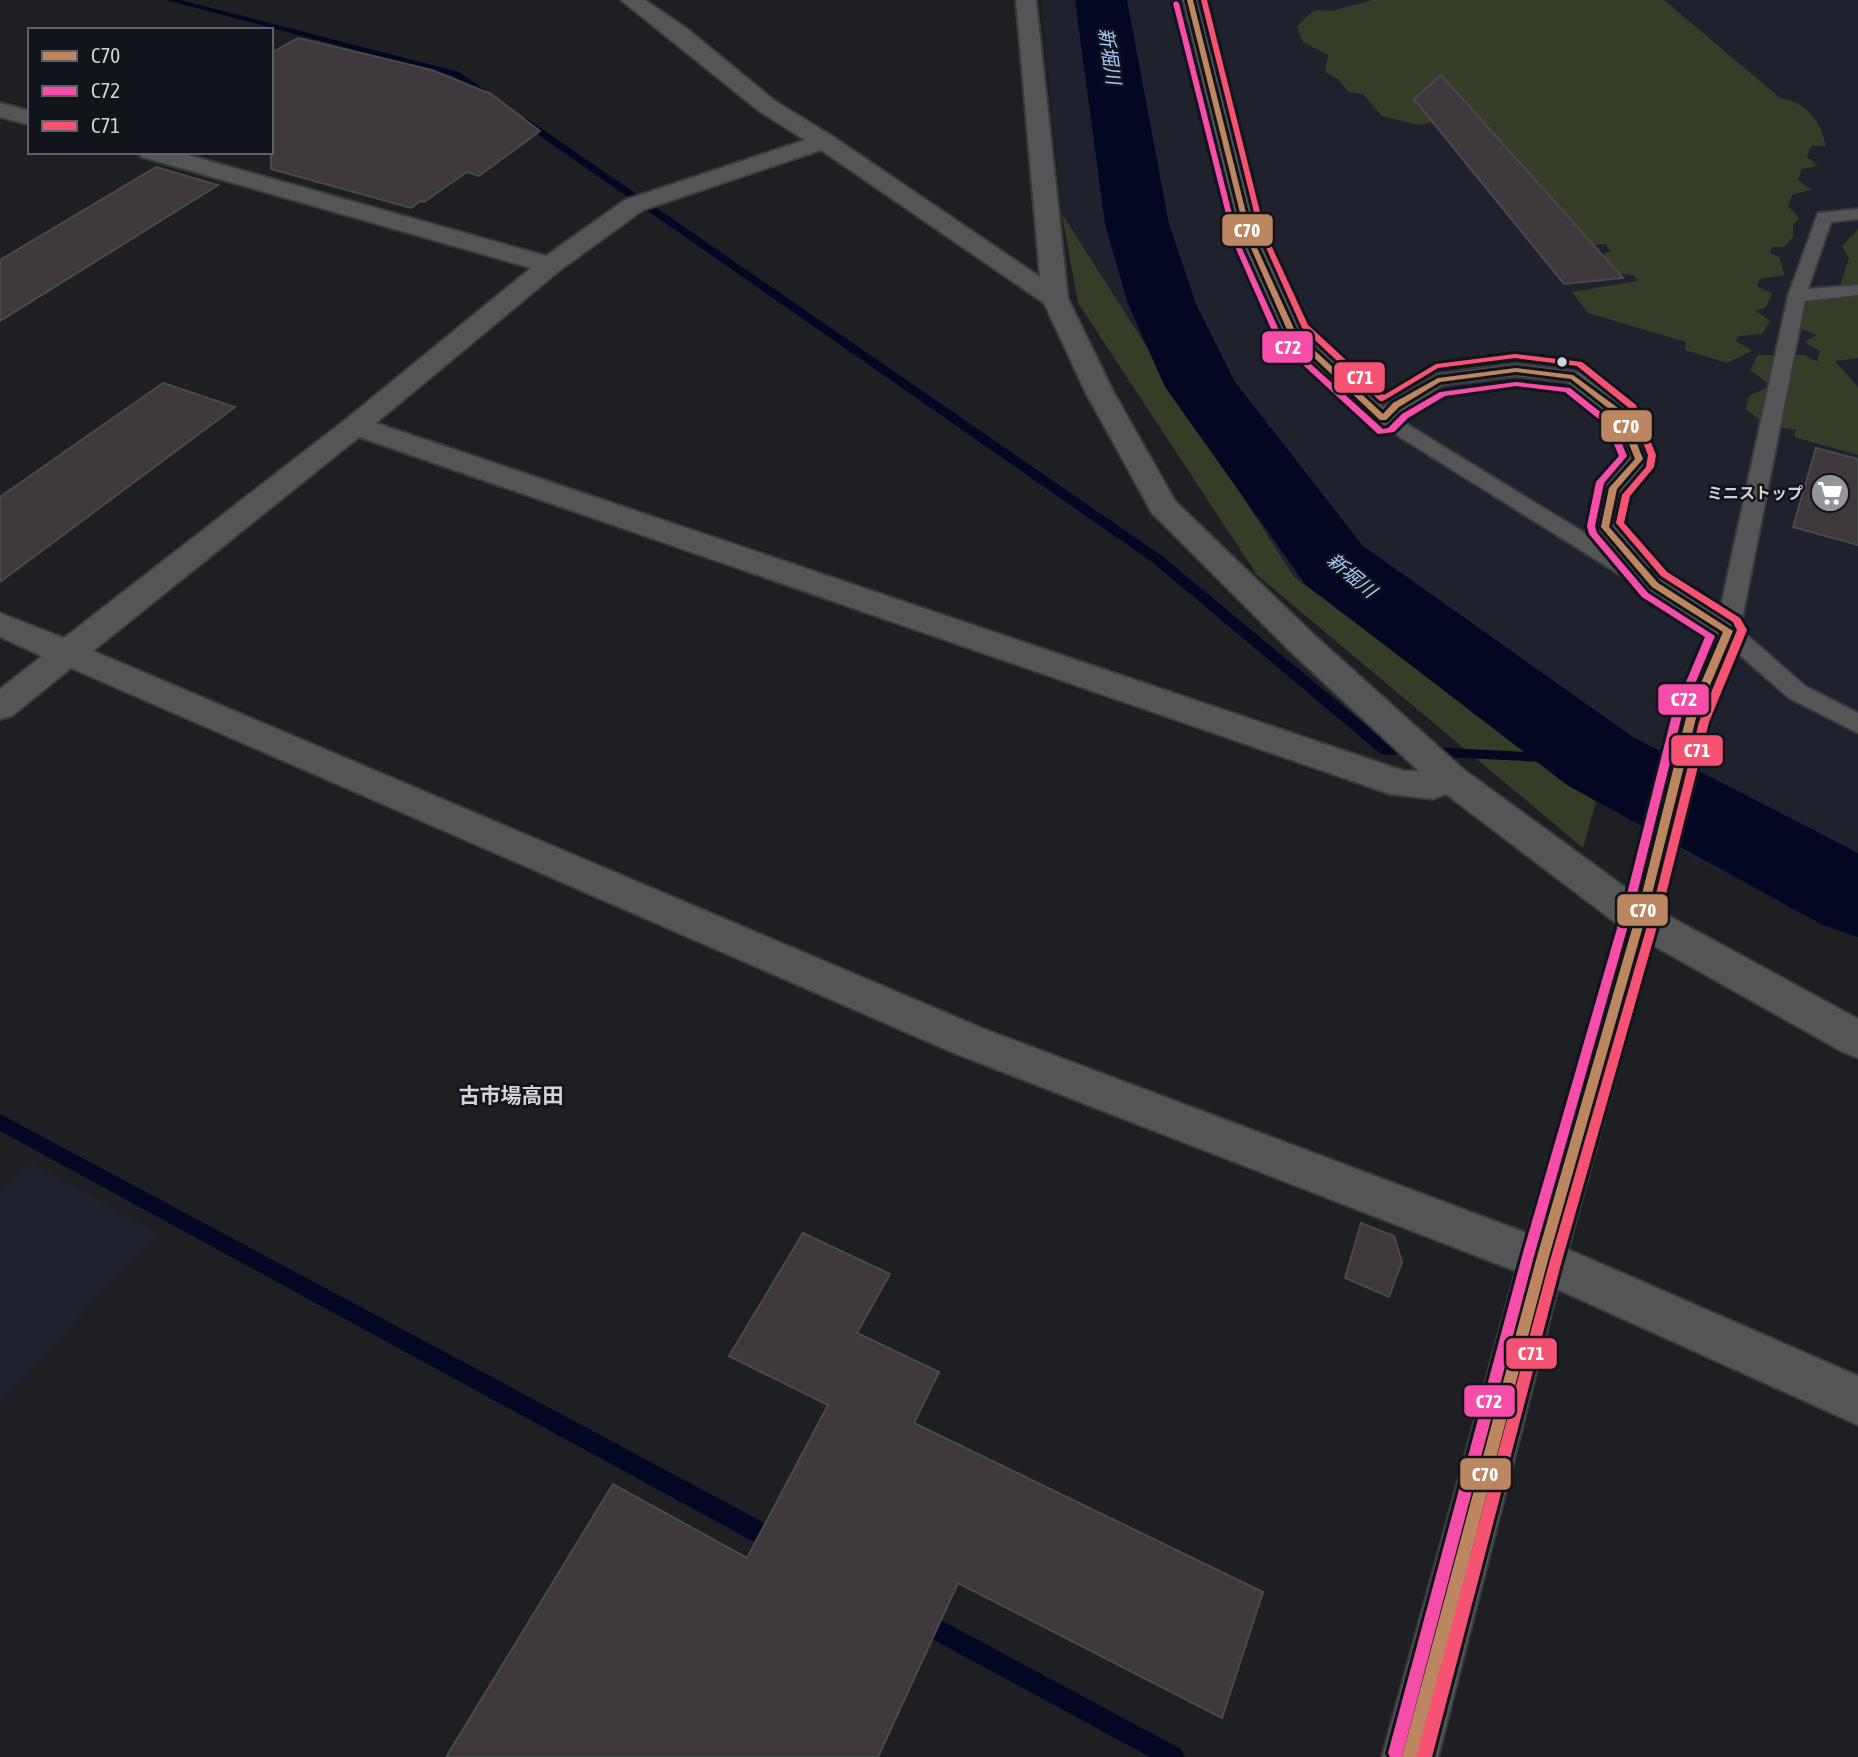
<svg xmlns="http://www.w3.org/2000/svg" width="1858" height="1757" font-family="'Asap Condensed','Noto Sans JP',sans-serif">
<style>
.built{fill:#1f222d}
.green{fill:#363d26}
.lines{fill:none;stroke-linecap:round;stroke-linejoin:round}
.stream{fill:#030721;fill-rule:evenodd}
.river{fill:#030721;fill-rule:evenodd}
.building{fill:#3e383d;stroke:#49484b;stroke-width:2}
.service-casing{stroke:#383a3c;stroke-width:4}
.minor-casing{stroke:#383a3c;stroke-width:4}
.tertiary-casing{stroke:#383a3c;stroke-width:4}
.service{fill:#545557;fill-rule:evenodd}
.minor{fill:#545557;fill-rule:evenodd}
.tertiary{fill:#545557;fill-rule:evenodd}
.bus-1-casing{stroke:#12141b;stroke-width:6}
.bus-2-casing{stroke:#12141b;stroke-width:6}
.bus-3-casing{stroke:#12141b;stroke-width:6}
.bus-1{fill:#bb8660;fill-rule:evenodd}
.bus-2{fill:#f54da8;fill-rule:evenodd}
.bus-3{fill:#f65372;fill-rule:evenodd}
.bus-dot{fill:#d3d4d9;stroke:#12141b;stroke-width:2.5}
.labels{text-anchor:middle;stroke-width:5;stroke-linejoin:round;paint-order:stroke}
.far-poi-label{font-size:16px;font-weight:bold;fill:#d3d4d9;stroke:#12141b;text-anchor:end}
.water-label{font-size:19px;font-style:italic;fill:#a5cbfa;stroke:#12141b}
.quarter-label{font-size:21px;font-weight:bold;fill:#d3d4d9;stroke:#12141b}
.line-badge{stroke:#12141b;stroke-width:2.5}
.badge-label{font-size:19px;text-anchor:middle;font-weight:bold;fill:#fff}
</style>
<rect width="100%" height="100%" fill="#1d1f22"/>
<g class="built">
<polygon points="1041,0 1858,0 1858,928 1693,859 1294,577 1062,214"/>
<polygon points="28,1161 157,1232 0,1404 0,1190"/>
</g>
<g class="green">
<path d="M1372,0h292l116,98c27,4 40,22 46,48h-15l-4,11 11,9 -16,3 -4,11 14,10 -19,4 -5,12 11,12 -6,7v12l-9,10h-12l-2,6 9,4 6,18 -25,4 -3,7 15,8 -6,13 -10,4 14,10 -8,13 -24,2 -2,5 16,10 -25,12 -42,-13 1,-8 -98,-29 -16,-21 66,-11 -5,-6 -29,-3 -11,-13 18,-8 -6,-7 -17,2 -153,-125 -16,4 -37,-9 -19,-22 -14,-2 -11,-13 -13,-7 3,-17 -25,-13 -6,-16 17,-16 18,1z"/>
<polygon points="1062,214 1294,577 1596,802 1583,848 1257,575 1078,303"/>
<polygon points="1858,229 1858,358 1835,361 1858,387 1858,455 1794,437 1796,430 1766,425 1746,409 1749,396 1771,386 1750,370 1758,355 1805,355 1817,362 1820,351 1805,342 1816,335 1800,328 1785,306 1790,297 1818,301 1837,296 1849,258 1842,246"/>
</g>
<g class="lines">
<g class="stream">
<polygon points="166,0 180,0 459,72 498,99 490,101 453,76"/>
<polygon points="520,118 526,118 1162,556 1390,745 1600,756 1605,757 1607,761 1605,765 1381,754 1152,562 520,122"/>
<polygon points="0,1114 785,1534 788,1542 785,1550 777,1553 769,1550 0,1131"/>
<polygon points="920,1609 1181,1749 1185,1757 1150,1757 912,1628 909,1620 912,1612"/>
</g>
<polygon class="river" points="1075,0 1127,0 1169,224 1196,304 1235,382 1363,546 1633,737 1858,853 1858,937 1823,925 1567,785 1305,584 1165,387 1128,304 1105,224"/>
</g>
<g class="building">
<polygon points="298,38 432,70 491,94 540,131 479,176 467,172 424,202 420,201 411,208 271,169 271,53"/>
<polygon points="1441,75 1623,278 1564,284 1414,99"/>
<polygon points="156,167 218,185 0,321 0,260"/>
<polygon points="163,383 235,407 0,582 0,497"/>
<polygon points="1816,448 1858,459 1858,545 1793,527"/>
<polygon points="1361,1223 1394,1236 1402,1262 1389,1297 1345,1278"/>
<polygon points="803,1233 890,1274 857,1333 939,1372 914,1423 1263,1592 1222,1718 958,1583 878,1757 446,1757 613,1484 747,1558 828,1405 729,1356"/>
</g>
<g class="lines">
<g class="service-casing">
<path id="service" d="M1183,0h14l61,237 43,95 82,75 55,-33 78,-10 57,7 7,2 49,38 20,48 -26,30 -7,37 31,35 3,5 -3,5 72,44 69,-319 30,-83 40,-4v10l-27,3 -23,67 50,-4v10l-53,6 -65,328 65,57 53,27v20l-69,-35 -57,-50 -33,76 -8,3 -8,-3 -4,-6 36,-84 -339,-212 -90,-84 -46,-101zM1516,376l51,6 46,36 15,40 -25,30 -9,39 20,24 -219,-134 48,-32z"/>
</g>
<g class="minor-casing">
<g id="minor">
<path d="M621,0h24l45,31 85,70 57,35 208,141 -24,-277h20l32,299 46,94 61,108 138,133 150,135 189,138 206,112v39l-15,-6 -219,-123 -178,-135 -13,5 -43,-5 -1031,-357 -266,214 891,378 574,216 300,131v49l-332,-150 -572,-222 -883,-385 -59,48 -12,3v-30l42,-33 -42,-19v-24l64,25 281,-218 186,-152 -389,-111 -4,-5h39l369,104 79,-56 180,-60 -46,-29zM821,150l223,153 42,90 66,120 137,137 130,121h-15l-1028,-348 183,-152 84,-61z"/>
<polygon points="0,103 30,111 30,125 0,117"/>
</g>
</g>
<g class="tertiary-casing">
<polygon id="tertiary" points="1691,705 1703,709 1709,718 1665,898 1565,1260 1438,1757 1382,1757 1519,1260 1627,898 1673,718 1679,709"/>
</g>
<use href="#service" class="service"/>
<use href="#minor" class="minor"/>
<use href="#tertiary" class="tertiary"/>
<g class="bus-1-casing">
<polygon id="bus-1" points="1187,0 1193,0 1252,237 1296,333 1383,414 1393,403 1438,378 1516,368 1573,375 1625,413 1643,459 1617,489 1609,527 1658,583 1733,631 1696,718 1651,898 1548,1260 1418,1757 1402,1757 1536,1260 1641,898 1686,718 1723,632 1652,587 1601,527 1609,488 1635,459 1618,416 1571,379 1516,372 1440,382 1399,407 1386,420 1380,420 1289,334 1246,237"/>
</g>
<g class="bus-2-casing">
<polygon id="bus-2" points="1176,1 1179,3 1239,242 1283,339 1383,429 1388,428 1402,414 1440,392 1516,382 1570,388 1613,422 1627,456 1604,483 1595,526 1597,533 1648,593 1715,636 1682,715 1637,894 1534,1256 1402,1757 1390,1757 1388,1753 1522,1256 1627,894 1672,715 1705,637 1642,597 1589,534 1587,526 1596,482 1619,456 1606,425 1565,392 1516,386 1445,396 1408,418 1394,432 1378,434 1276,340 1233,242 1173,3"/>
</g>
<g class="bus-3-casing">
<polygon id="bus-3" points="1201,0 1207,0 1265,232 1308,325 1384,395 1436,364 1515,354 1582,362 1636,405 1656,455 1654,467 1630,496 1624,523 1667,572 1740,618 1747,630 1709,722 1664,902 1561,1264 1432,1757 1416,1757 1549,1264 1654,902 1699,722 1737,630 1733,622 1661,576 1616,523 1622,495 1646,467 1648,455 1629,408 1577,366 1515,358 1438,368 1383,401 1380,401 1302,328 1259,232"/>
</g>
<use href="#bus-1" class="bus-1"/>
<use href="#bus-2" class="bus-2"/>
<use href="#bus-3" class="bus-3"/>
</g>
<defs>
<g id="supermarket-disc" transform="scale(2.0125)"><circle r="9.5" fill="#939599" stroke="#12141b"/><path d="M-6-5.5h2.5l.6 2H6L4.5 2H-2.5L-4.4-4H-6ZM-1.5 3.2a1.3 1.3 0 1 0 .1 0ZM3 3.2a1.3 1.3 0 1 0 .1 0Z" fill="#fff"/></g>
</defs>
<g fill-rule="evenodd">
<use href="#supermarket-disc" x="1830" y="493"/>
</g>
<circle class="bus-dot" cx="1562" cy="362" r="6"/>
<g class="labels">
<g class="far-poi-label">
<text x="1803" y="499">ミニストップ</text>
</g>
<g class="water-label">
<text transform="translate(1110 56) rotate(81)" y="7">新堀川</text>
<text transform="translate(1352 575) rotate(40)" y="7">新堀川</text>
</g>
<g class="quarter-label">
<text x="511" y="1103">古市場高田</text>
</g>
</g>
<g class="line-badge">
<rect x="1221" y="213" width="53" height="34" rx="7" fill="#bb8660"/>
<rect x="1261" y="330" width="53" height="34" rx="7" fill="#f54da8"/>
<rect x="1333" y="361" width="53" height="33" rx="7" fill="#f65372"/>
<rect x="1600" y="409" width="53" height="34" rx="7" fill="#bb8660"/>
<rect x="1657" y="683" width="53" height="33" rx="7" fill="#f54da8"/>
<rect x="1670" y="734" width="54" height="33" rx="7" fill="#f65372"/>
<rect x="1616" y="893" width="53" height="34" rx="7" fill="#bb8660"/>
<rect x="1505" y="1337" width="53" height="33" rx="7" fill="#f65372"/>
<rect x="1463" y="1384" width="53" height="34" rx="7" fill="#f54da8"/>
<rect x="1459" y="1457" width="53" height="34" rx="7" fill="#bb8660"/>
</g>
<g class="badge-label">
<text x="1247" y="237">C70</text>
<text x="1288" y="354">C72</text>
<text x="1360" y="384">C71</text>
<text x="1626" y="433">C70</text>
<text x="1684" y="706">C72</text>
<text x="1697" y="757">C71</text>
<text x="1643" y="917">C70</text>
<text x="1531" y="1360">C71</text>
<text x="1489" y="1408">C72</text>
<text x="1485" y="1481">C70</text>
</g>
<rect x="28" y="28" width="245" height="126" fill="#12141b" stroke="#5f6167" stroke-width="2"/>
<rect x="42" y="51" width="35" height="10" fill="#bb8660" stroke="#5f6167" stroke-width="2"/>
<text x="91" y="63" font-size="21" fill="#d3d4d9">C70</text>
<rect x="42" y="86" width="35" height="10" fill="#f54da8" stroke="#5f6167" stroke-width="2"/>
<text x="91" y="98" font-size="21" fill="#d3d4d9">C72</text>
<rect x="42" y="121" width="35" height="10" fill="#f65372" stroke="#5f6167" stroke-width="2"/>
<text x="91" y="133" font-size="21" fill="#d3d4d9">C71</text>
</svg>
